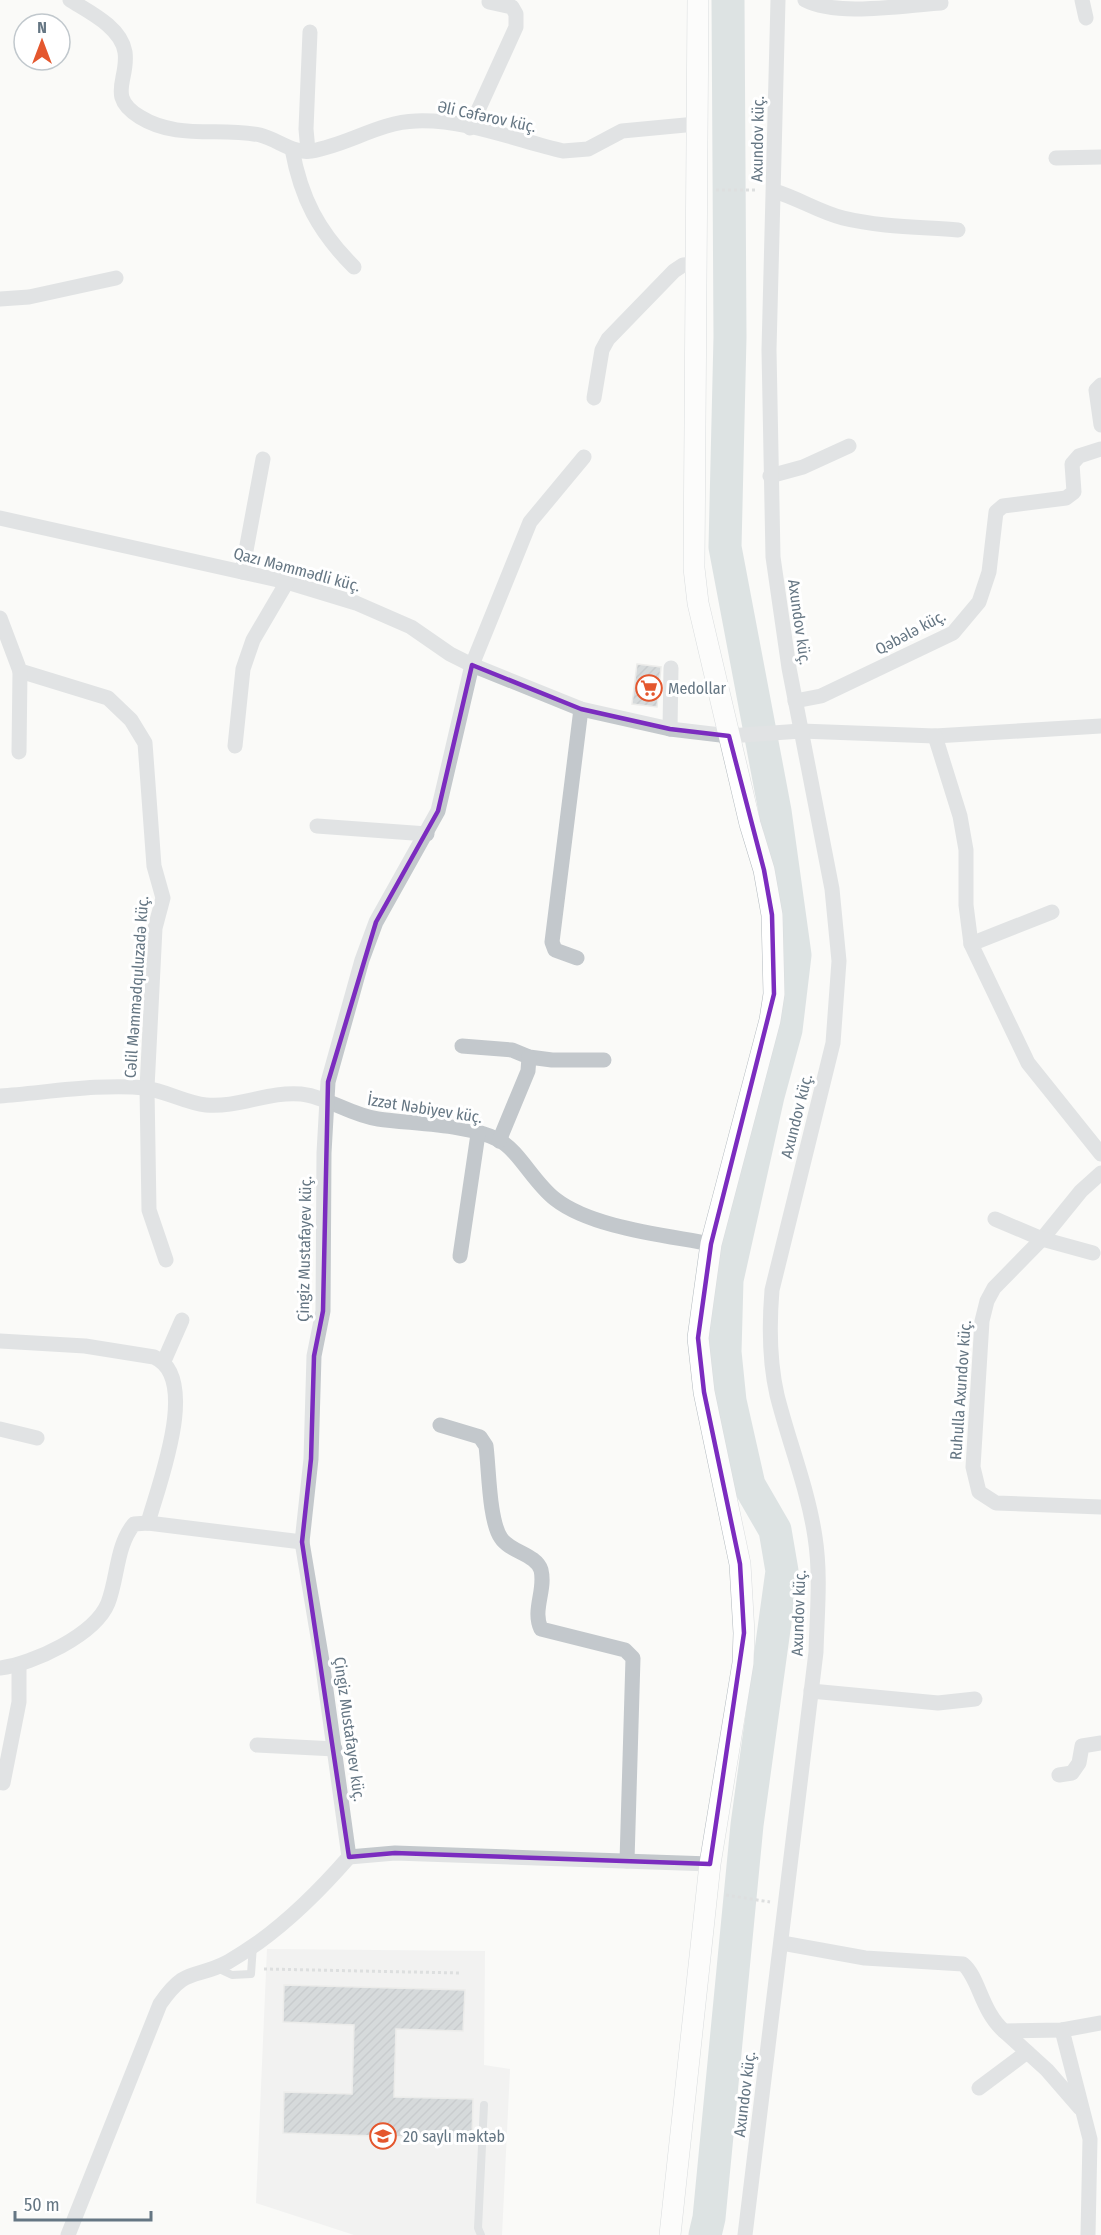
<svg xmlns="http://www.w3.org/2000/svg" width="1101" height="2235" font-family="'Fira Sans Condensed',sans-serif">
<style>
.built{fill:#e8e9e9}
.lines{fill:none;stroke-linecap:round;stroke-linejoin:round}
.river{stroke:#bbc7cb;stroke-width:33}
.building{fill:url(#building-hatch);stroke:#dcdcda;stroke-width:1.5}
.secondary-casing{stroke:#b3babf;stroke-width:22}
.path{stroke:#bbbfc2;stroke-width:3;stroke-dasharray:3 3;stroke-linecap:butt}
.lane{stroke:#c3c8cc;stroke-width:8}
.street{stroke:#c3c8cc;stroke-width:15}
.secondary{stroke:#fff;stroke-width:21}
.marked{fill:none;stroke:#7b2cbf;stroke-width:4.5;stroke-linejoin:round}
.labels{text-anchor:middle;stroke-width:6;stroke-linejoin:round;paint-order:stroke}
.street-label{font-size:16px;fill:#657683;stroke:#fff}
.poi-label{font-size:16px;fill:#657683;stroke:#fff;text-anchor:start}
</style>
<defs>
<pattern id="building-hatch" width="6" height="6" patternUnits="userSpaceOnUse" patternTransform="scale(1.5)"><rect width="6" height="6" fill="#aab3b9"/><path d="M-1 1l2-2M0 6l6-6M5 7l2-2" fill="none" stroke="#8e969c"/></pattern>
</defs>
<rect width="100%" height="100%" fill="#fafaf8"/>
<polygon class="built" points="267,1949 485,1951 484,2065 510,2069 502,2235 354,2235 256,2203"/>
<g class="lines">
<polyline class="river" points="705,2235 709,2218 747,1825 782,1571 775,1530 749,1485 730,1401 725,1352 727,1280 768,1096 786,1030 795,955 775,811 725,547 730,337 728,0"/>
</g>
<g class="building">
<polygon points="637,664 661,667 657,707 632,704"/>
<polygon points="284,1985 465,1990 463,2031 396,2029 394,2097 473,2099 472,2139 283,2133 284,2092 352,2094 354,2025 283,2022"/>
</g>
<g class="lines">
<g class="secondary-casing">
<polyline id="secondary" points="670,2235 710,1864 743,1663 744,1633 740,1564 704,1392 698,1338 711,1244 770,1020 774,994 772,915 764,870 750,824 698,603 694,568 698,0"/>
</g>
<g class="path">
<polyline points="716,190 757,190"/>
<polyline points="726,1895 770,1902"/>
<polyline points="264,1969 460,1973"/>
</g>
<g class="lane">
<polyline points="217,1968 232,1975 251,1974 253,1945"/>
<polyline points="481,2235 478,2228 484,2105"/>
</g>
<g class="street">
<path d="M70,0c19,12 51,27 55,52 4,28 -19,44 15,65 37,23 79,10 120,18 17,4 33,19 51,16 37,-6 68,-29 105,-30 49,-2 100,19 147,30l25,-2 34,-18 74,-7"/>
<path d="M805,0c32,17 100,5 136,3"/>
<polyline points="1082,0 1086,18"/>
<polyline points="470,128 516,27 516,14 512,7 489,2"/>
<path d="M292,149c9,49 26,82 62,118"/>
<polyline points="308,151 306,129 310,32"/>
<polyline points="1056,158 1101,157"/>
<path d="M774,191c24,7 45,21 69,27 37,9 77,9 115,12"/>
<polyline points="0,299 29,297 116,278"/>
<polyline points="1101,385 1096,390 1101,425"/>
<polyline points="594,398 602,350 608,339 674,271 683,265 696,264"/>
<polyline points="770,476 803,467 849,446"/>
<polyline points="0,518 287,582 356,603 411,627 450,654 472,665 581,709 670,729 729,736 801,731 935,736 1101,726"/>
<polyline points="242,572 263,459"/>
<polyline points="0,618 20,671 108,698 131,720 145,743 154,866 163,898 155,928 147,1088 149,1210 166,1260"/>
<polyline points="795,701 821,696 953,633 979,602 989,572 996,512 1003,506 1066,498 1074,492 1072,464 1079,456 1101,449"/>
<polyline points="670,729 671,668"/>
<polyline points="935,736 960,816 966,850 966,905 971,944 1028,1063 1101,1154"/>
<polyline points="235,746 243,669 253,640 287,582"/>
<polyline points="19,752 20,671"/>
<polyline points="317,826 427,834"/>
<polyline points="971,944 1052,912"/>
<polyline points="577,958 555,950 552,942 581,709"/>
<polyline points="462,1046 512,1050 529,1057 552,1060 604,1060"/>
<path d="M0,1096c44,-3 102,-13 145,-8 21,3 41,15 61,17 32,3 63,-14 95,-11 27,3 49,21 77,25 35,5 90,5 121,21 20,11 35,43 56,59 37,29 110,36 156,45"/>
<polyline points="499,1141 528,1071 529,1057"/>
<polyline points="1101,1173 1081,1191 1042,1239 994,1288 987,1301 982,1321 973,1467 979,1492 996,1503 1101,1507"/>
<polyline points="995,1219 1042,1239 1093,1253"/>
<polyline points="460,1256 478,1134"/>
<path d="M0,1341l85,5 69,11c47,20 4,129 -6,166"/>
<polyline points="164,1361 182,1320"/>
<path d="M440,1425l40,12 6,9c3,23 3,75 15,92 9,14 35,16 40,32 5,20 -9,40 0,59l84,21 8,8 -6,203"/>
<polyline points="0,1429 37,1438"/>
<path d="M0,1668c33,-4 95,-33 108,-65 10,-26 8,-57 26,-79l14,-1 154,19"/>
<polyline points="811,1691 938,1703 975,1699"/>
<polyline points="257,1745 335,1749"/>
<polyline points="1059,1775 1072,1773 1079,1763 1082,1746 1101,1743"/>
<polyline points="3,1783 19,1702 19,1666"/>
<polyline points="349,1857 395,1853 710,1864"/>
<path d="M782,1943l83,15 98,6c16,13 18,47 41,67l58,-1 39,-7"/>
<polyline points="1062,2030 1090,2139 1088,2235"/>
<polyline points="1004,2031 1047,2070 1080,2108"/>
<polyline points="979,2088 1027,2052"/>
<path d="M68,2235l92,-231c27,-39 34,-24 68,-42 10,-6 21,-13 31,-20 33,-24 63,-54 90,-85l-27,-196 -20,-119 9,-83 3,-103 9,-45 1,-158 4,-71 34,-122 14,-38 62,-111 34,-146 58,-143 54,-65"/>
<path d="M745,2235l71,-583c1,-38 5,-77 -1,-115 -7,-48 -26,-94 -38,-142 -8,-35 -8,-69 -5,-105l61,-247 6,-82 -7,-72 -43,-221 -16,-111 -4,-207 9,-350"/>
</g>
<use href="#secondary" class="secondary"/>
</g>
<path d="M0 0H1101V2235H0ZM472,665l109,44 89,20 59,7 35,134 8,45 2,79 -63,250 -13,94 6,54 36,172 4,69 -34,231 -315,-11 -46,4 -47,-315 9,-83 3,-103 9,-45 5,-229 48,-160 62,-111z" fill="#fafaf8" fill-opacity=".55" fill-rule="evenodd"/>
<path class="marked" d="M472,665l109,44 89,20 59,7 35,134 8,45 2,79 -63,250 -13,94 6,54 36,172 4,69 -34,231 -315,-11 -46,4 -47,-315 9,-83 3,-103 9,-45 5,-229 48,-160 62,-111z"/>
<defs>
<g id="supermarket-ring" transform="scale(1.35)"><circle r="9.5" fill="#fff" stroke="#e4572e" stroke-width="1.5"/><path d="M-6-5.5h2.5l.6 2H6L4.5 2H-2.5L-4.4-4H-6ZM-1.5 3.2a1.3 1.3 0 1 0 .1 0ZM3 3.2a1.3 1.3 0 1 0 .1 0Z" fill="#e4572e"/></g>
<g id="school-ring" transform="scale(1.35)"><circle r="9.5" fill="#fff" stroke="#e4572e" stroke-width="1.5"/><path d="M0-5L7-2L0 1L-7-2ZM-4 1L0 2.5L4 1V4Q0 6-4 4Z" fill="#e4572e"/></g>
</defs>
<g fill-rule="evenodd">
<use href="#supermarket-ring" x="649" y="688"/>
<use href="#school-ring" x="383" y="2136"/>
</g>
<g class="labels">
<g class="street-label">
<text transform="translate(487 116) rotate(12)" y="6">Əli Cəfərov küç.</text>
<text transform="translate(757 139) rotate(-89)" y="6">Axundov küç.</text>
<text transform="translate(297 569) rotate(15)" y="6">Qazı Məmmədli küç.</text>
<text transform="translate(800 622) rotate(82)" y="6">Axundov küç.</text>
<text transform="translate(910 632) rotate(-28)" y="6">Qəbələ küç.</text>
<text transform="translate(136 987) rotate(-86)" y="6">Cəlil Məmmədquluzadə küç.</text>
<text transform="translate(425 1108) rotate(9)" y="6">İzzət Nəbiyev küç.</text>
<text transform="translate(796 1116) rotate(-76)" y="6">Axundov küç.</text>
<text transform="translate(304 1249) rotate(-89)" y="6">Çingiz Mustafayev küç.</text>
<text transform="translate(960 1390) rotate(-86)" y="6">Ruhulla Axundov küç.</text>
<text transform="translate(798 1613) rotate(-88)" y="6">Axundov küç.</text>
<text transform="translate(350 1729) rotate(82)" y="6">Çingiz Mustafayev küç.</text>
<text transform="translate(744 2094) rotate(-83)" y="6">Axundov küç.</text>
</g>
<g class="poi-label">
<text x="668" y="694">Medollar</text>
<text x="403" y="2142">20 saylı məktəb</text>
</g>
</g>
<g transform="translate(42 42)"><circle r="28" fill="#ffffff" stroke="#c1c8cd" stroke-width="1.5"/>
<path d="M0-4.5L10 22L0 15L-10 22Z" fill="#e4572e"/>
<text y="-9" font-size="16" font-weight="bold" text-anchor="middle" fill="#657683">N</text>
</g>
<path d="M15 2211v9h136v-9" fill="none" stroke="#657683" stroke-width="3"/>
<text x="24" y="2211" font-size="18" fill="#657683" stroke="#ffffff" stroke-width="4.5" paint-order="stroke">50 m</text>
</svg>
